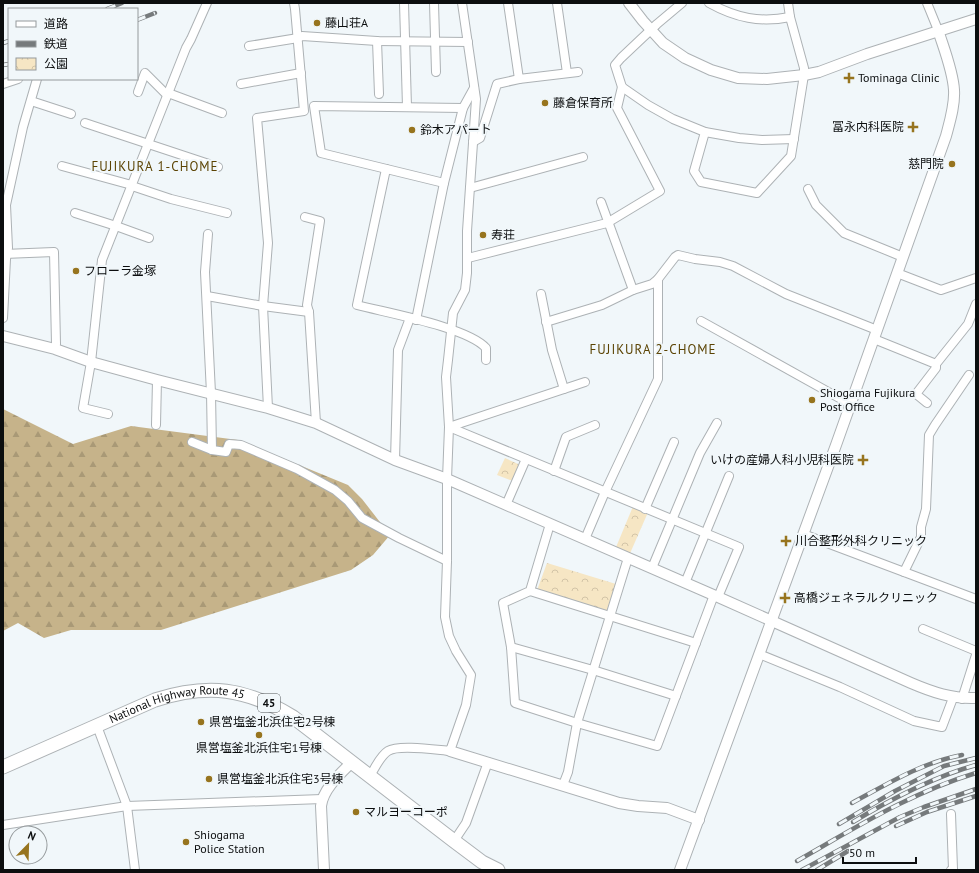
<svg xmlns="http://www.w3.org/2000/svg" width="979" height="873" font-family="'PT Sans','Noto Sans JP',sans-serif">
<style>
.forest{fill:url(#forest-firs)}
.park{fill:url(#park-crowns)}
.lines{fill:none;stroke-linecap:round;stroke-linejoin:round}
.minor-casing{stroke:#adb2b5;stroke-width:10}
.tertiary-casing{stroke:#adb2b5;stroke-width:12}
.trunk-casing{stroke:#adb2b5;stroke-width:15}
.minor{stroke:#fff;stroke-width:8}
.tertiary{stroke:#fff;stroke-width:10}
.trunk{stroke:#fff;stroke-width:13}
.rail-casing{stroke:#767a7c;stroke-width:4.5}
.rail{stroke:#f1f7fa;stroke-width:3;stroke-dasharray:9;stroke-linecap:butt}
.poi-dot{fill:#97741e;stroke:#f1f7fa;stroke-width:1.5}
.labels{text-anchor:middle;stroke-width:4;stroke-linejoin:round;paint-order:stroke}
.shield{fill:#f1f7fa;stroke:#515456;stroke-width:1}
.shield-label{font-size:11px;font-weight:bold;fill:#0c0e0f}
.poi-label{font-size:12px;fill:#0c0e0f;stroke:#f1f7fa;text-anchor:start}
.street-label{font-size:12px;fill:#0c0e0f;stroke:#f1f7fa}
.neighbourhood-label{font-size:13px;letter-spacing:1px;fill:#5b4303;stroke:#f1f7fa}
</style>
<defs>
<pattern id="forest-firs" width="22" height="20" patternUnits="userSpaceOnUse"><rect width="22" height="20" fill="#c6b38a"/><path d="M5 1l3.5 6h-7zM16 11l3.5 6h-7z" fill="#a99976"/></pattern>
<pattern id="park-crowns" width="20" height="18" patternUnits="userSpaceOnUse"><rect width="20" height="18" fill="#f6e6c4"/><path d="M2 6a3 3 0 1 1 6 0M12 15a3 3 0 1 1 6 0" fill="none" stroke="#d2c4a7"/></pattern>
</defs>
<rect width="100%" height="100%" fill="#f1f7fa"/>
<polygon class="forest" points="3,409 73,444 131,426 238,440 348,485 362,499 390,535 373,555 351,570 161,630 71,630 44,638 18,623 3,631"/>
<g class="park">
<polygon points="505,458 518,464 519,469 513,481 497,475"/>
<polygon points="634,504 649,510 628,558 614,552"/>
<polygon points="547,563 616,584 606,615 536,593"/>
</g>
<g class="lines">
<g class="minor-casing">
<g id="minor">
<polyline points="404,3 407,107"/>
<polyline points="434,3 436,72"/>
<polyline points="462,3 476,99 467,231 467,273 465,290 453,313 448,360 446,377 449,427 739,547 718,597"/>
<polyline points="508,3 519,79 578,72"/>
<polyline points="557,3 567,73"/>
<polyline points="682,3 657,24 621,58 615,65 622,87 648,105 673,119 705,132 739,138 762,140 794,139"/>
<path d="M709,3c27,15 51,20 81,14"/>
<polyline points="927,3 938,30"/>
<polyline points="377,41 379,94"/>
<polyline points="249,46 298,38 302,36 377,41 468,42"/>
<polyline points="3,84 18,79"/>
<polyline points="241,84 301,73"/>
<polyline points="138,92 145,73 167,95"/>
<polyline points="168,93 222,113"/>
<polyline points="31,101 71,114"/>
<polyline points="85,123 218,167"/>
<polyline points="705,132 694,171 701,182 757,193 791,156 804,75 804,68 790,17 788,3"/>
<polyline points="473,142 480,138 497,84 519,79"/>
<polyline points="62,166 128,184 132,186 171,199 227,213"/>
<path d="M386,169l-29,136c30,8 110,22 129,43v12"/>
<polyline points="444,183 321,153 314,106 463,108"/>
<polyline points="470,188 583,157"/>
<polyline points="808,189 816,205 844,233 903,257"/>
<polyline points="601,202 633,290"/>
<polyline points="75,213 116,226 149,238"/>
<polyline points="305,217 320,221 307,305 309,312 316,423"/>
<polyline points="208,234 205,272 211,393 212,450"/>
<polyline points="4,254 54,252 56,344 55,349"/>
<polyline points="468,258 607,223 660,191 617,108 622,87"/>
<polyline points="897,273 941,290 976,278"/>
<polyline points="541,294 552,350 564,389"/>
<polyline points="207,296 263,306 309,312"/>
<polyline points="3,318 6,259 8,248 6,205 23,127 37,79"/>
<polyline points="416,320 444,183 463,108 474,88"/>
<polyline points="701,321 850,404"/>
<polyline points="546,322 602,305 633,290 652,284 658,279"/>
<polyline points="874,339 936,364"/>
<polyline points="927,403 916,394 936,368 936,364 968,324 976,304"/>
<polyline points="268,408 263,306 268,243 257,118 304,111 295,9 294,3"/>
<polyline points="108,414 83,408 91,362 102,260 186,48 191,39 207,3"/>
<polyline points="156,425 157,380"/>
<polyline points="192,442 212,450 226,452 229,444 241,445 297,469 335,490 348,501 362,518 399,538 447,561"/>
<polyline points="395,460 398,350 410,318"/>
<polyline points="554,471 566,437 595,425"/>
<polyline points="506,505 526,459"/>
<polyline points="645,509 674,442"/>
<polyline points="550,524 530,591 503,603 511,647 515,703 577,723 657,746 714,595"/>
<polyline points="803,534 976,599"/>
<polyline points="585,539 605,492 658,379 658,279 675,257 678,255 695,259 720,262 733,266 786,294 877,330"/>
<polyline points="652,568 700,453 717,423"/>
<polyline points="904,572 921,537 921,527 926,509 929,435 935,425 969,375"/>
<polyline points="685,583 729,476"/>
<polyline points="530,591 696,643"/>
<polyline points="923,629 976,651"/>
<polyline points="511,647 593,670 676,696"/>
<polyline points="759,654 840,687 914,721 942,727 953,698"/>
<polyline points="962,699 976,655"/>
<polyline points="97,726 127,806 135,870"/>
<path d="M370,776c5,-8 10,-20 18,-25 11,-7 49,-1 62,0l16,-46 5,-30 -15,-24 -7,-15 -4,-19 2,-56v-82l2,-52 136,-45"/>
<polyline points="563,785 568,772 577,723 628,558"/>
<polyline points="3,825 127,806 322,799"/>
<polyline points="454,841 466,823 488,762"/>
<polyline points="951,870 953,869 951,814"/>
</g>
</g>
<g class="tertiary-casing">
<g id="tertiary">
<polyline points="629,3 643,21 663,43 685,58 711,70 738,78 767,79 804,75 819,72 867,54 976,19"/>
<path d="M3,336l52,13 36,13 66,18 111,28 48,15 79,37 52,19 271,118 193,86c21,9 41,16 65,15"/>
<polyline points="450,751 619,803 638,806 667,808 699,820"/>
<path d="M324,870l-3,-64c2,-17 19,-32 31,-44"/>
<path d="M680,870l156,-425 110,-309c4,-15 9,-31 8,-46 -1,-19 -10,-41 -16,-60"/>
</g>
</g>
<g class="trunk-casing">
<g id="trunk">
<path id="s1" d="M3,767l152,-67c53,-17 91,-12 138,17l161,124 28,21 16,8"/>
</g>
</g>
<use href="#minor" class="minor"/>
<use href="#tertiary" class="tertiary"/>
<use href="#trunk" class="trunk"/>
<g class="rail-casing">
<g id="rail">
<polyline points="107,9 122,3"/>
<polyline points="137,20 155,13"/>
<polyline points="3,43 9,41"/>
<polyline points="3,65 9,64"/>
<path d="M852,803c35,-19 71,-41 110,-48"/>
<path d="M853,822c38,-23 80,-45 123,-57"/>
<polyline points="839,824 895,791 944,766 976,758"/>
<polyline points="896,826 927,812 976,796"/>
<path d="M797,861c58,-33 115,-69 179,-88"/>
<polyline points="802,870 900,817 924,807 976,789"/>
<polyline points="817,870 848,851"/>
</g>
</g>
<use href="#rail" class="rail"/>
</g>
<g class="poi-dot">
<circle cx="317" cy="23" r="4"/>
<path d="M847 72h4v4h4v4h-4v4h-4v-4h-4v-4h4z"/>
<circle cx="545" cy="103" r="4"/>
<path d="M911 121h4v4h4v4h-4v4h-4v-4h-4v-4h4z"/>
<circle cx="412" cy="130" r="4"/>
<circle cx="952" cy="164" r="4"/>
<circle cx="483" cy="235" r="4"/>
<circle cx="76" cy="271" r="4"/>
<circle cx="812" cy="400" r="4"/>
<path d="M861 454h4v4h4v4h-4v4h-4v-4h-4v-4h4z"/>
<path d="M784 535h4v4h4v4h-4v4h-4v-4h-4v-4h4z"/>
<path d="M783 592h4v4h4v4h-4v4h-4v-4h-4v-4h4z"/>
<circle cx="201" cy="722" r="4"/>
<circle cx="259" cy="735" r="4"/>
<circle cx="209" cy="779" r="4"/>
<circle cx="356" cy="812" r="4"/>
<circle cx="186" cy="842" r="4"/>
</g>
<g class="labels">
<rect class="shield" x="258" y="694" width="22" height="18" rx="3"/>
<g class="shield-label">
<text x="269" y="707">45</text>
</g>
<g class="poi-label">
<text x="325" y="27">藤山荘A</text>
<text x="858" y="82">Tominaga Clinic</text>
<text x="553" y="107">藤倉保育所</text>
<text x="904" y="131" text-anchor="end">冨永内科医院</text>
<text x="420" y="134">鈴木アパート</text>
<text x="944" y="168" text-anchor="end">慈門院</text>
<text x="491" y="239">寿荘</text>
<text x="84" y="275">フローラ金塚</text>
<text x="820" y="397">Shiogama Fujikura<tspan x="820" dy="14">Post Office</tspan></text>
<text x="854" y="464" text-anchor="end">いけの産婦人科小児科医院</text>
<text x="795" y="545">川合整形外科クリニック</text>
<text x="794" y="602">高橋ジェネラルクリニック</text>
<text x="209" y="726">県営塩釜北浜住宅2号棟</text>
<text x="259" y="752" text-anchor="middle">県営塩釜北浜住宅1号棟</text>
<text x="217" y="783">県営塩釜北浜住宅3号棟</text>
<text x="364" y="816">マルヨーコーポ</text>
<text x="194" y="839">Shiogama<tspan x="194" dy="14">Police Station</tspan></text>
</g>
<g class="street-label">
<text dy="4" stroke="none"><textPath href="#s1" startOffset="187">National Highway Route 45</textPath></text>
</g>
<g class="neighbourhood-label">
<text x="155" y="171">FUJIKURA 1-CHOME</text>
<text x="653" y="354">FUJIKURA 2-CHOME</text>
</g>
</g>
<rect width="979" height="873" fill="none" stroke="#0c0e0f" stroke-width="8"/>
<rect x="8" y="8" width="130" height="72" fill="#f1f7fa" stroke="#959a9c"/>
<rect x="16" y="21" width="20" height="6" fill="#ffffff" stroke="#959a9c"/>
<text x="44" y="28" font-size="12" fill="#0c0e0f">道路</text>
<rect x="16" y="41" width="20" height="6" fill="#767a7c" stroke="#959a9c"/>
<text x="44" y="48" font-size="12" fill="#0c0e0f">鉄道</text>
<rect x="16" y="58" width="20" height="12" fill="url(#park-crowns)" stroke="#959a9c"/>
<text x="44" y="68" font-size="12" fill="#0c0e0f">公園</text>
<g transform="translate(28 845) rotate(23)"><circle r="19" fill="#f1f7fa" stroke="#959a9c"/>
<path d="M0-3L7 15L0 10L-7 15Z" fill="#97741e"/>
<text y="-6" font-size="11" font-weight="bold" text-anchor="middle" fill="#0c0e0f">N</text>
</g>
<path d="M843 857v6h73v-6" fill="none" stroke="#0c0e0f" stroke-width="2"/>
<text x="849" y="857" font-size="12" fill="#0c0e0f" stroke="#f1f7fa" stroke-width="3" paint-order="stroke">50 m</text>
</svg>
